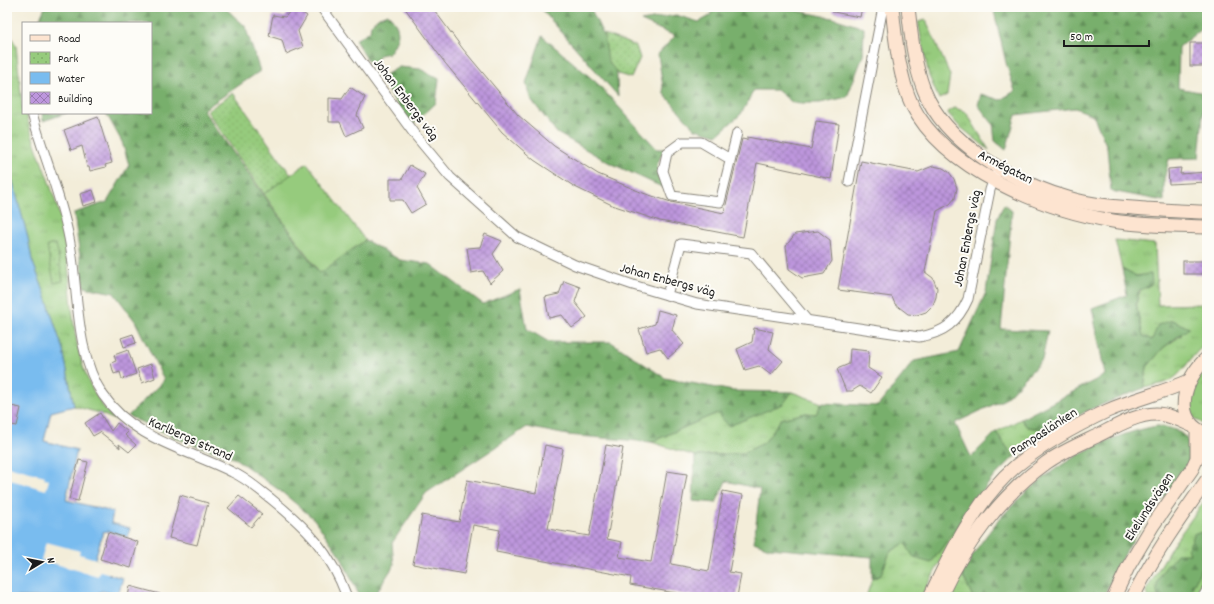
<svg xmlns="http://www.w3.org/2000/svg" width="1214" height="604" font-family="Dekko,sans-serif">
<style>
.grass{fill:url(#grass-tufts);stroke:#59744c}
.forest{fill:url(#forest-firs);stroke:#4a6644}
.park{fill:url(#park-dots);stroke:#59744c}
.pitch{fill:#96cb7d;stroke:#59744c}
.water{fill:#79bcef;stroke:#4a6c86}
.pier{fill:#f3edd9}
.building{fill:url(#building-cross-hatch)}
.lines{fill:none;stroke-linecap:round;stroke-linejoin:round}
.street-casing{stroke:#88847a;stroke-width:11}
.secondary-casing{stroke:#88847a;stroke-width:15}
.street{stroke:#fff;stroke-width:9}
.secondary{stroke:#fde4d0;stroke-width:13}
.labels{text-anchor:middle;stroke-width:4;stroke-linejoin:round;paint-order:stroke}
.street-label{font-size:14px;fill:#1c1c1c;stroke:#fdfcf7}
</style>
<defs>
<pattern id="grass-tufts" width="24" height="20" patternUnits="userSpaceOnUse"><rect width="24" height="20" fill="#96cb7d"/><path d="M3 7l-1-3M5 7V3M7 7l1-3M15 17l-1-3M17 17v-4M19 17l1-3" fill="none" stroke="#81ae6b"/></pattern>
<pattern id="forest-firs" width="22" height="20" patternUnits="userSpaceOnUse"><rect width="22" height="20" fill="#78af6c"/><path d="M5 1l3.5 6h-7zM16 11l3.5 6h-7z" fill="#628e58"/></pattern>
<pattern id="park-dots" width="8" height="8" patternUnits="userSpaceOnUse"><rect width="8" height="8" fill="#96cb7d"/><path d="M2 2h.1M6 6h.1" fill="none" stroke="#81ae6b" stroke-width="1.8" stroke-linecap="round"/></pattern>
<pattern id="building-cross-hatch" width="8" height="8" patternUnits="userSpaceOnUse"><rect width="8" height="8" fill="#bd96dd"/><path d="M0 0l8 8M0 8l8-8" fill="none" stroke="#997ab2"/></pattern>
</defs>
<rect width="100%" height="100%" fill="#fdfcf7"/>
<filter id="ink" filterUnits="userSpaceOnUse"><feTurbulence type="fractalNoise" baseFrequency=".025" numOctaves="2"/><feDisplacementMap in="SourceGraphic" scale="8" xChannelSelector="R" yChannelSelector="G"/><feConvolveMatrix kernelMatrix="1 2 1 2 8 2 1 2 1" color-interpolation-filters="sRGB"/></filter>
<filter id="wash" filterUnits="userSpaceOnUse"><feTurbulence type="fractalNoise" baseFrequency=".012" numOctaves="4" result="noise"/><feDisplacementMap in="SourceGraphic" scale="16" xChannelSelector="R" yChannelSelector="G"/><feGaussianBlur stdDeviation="0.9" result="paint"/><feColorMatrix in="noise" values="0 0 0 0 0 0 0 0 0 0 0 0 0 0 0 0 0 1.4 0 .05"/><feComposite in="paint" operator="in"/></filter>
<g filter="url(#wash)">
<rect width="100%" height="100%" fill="#f3edd9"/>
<g class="grass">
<polygon points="926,20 950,75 947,95 939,99 929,76 918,22"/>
<path d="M7,36l4,1 5,8 7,68h3c8,35 25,68 34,104 16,59 4,128 38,182 5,8 12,15 17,21l-16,-7 -25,-7 -11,-56 -18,-56 -13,-34 -4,-22 -21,-78z"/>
<polygon points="955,108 966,112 989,150 958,125 947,112"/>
<path d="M1115,240l40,4 3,61 49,-1v40c-15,8 -21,27 -36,36 -8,4 -18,6 -27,8l3,-21 16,-19 19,-13 -30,5 -9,-4c-7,-31 -12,-35 8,-61l-16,1 -13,-7z"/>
<path d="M1207,369v57l-15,-9c-4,-21 0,-32 15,-48z"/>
<polygon points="792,392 822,403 816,414 806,413 781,419 764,443 743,453 695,456 651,442 717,413 783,404"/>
<polygon points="1021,419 1027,427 1050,430 1014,457 996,432"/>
<polygon points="1207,497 1207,571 1195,597 1147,597 1147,589 1172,546"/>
<polygon points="971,506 921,597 866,597 872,579 881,575 890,552 905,543 931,563"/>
<polygon points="962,574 973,597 950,597"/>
</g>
<g class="forest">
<polygon points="45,7 183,7 189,10 195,7 224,7 245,26 260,71 203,110 319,273 365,240 400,260 430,264 483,304 520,289 527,329 549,342 611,342 665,378 733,391 792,392 783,404 729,426 717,413 651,442 567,435 527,427 426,493 392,543 394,565 376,593 368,597 360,597 341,557 314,519 283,493 236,459 181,440 128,416 164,380 135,321 114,293 84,287 74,213 107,202 129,165 122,142 106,113 151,113 151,23 38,23"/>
<polygon points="545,7 590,7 616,62 618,96 543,11"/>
<polygon points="713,7 779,7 833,18 864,28 863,56 847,97 820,103 793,103 777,90 754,90 741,114 717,135 695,129 664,94 658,54 675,36 641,21 676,15 699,22 710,16"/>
<polygon points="993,7 1207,7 1207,24 1179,47 1178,88 1205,93 1199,158 1169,159 1164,179 1164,201 1111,191 1107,147 1093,115 1075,108 1016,115 1006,150 995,141 993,124 978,105 981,94 1000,100 1015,91 1006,63"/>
<path d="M388,14c14,14 12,24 1,39l-9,2 -8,12 -17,-27 15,-9 1,-7 8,-7z"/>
<polygon points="542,36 597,83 657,149 664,149 657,165 664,188 608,162 557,133 530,98 526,83"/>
<polygon points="399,67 420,69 439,79 436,103 411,126 380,78"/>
<polygon points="42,113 67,113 43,121"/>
<polygon points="1004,204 1012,211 1001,329 1048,331 1042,360 1005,399 955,423 971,457 996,432 1014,457 991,480 931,563 914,558 905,543 890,552 881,575 872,579 872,557 769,548 754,542 760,489 726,481 716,503 693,501 695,456 743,453 764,443 781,419 806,413 816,414 822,403 878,406 914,361 959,352 986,292 997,219"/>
<polygon points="1122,269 1135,276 1151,274 1152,284 1139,291 1136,304 1143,336 1152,340 1158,325 1172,320 1189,328 1163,348 1147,367 1144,388 1091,409 1050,430 1027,427 1021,419 1105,375 1092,308 1127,295"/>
<path d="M1157,426c17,1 37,9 33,31 -4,17 -33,47 -44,63 -17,24 -30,50 -43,77h-130l-11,-23c38,-73 113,-133 195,-148z"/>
<path d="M1207,532v34h-5l-14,31h-30c-5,-18 7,-29 19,-43h13l-2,-6 7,-15z"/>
</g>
<g class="park">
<polygon points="604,34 636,46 640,58 631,78 618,74 608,61"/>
<polygon points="233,93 291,175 264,194 207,111"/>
<polygon points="56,244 63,281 54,283 47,246"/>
</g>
<polygon class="pitch" points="307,163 365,240 320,273 264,194"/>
<polygon class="water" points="7,160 28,238 32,260 45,294 63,350 74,406 51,412 44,441 77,450 66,500 113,512 111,523 130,528 128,537 109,531 103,532 95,559 110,565 108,574 123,578 118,595 102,591 96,594 95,597 7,597"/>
<g class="pier">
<polygon points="7,466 45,476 44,479 49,480 46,490 7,479"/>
<polygon points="46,542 80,551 79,554 112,564 111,574 100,571 98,576 41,560"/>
</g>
<g id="blocks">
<g class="building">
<polygon points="294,7 307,16 298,31 303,47 286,54 282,40 269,36 273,15 285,17"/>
<polygon points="404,7 432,7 463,49 518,115 554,146 598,174 643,193 671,202 724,213 742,139 747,140 747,137 811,149 816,121 839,124 831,179 757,163 743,237 660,221 612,205 575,187 534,160 502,132 445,63"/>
<polygon points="833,7 862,7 860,17 833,12"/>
<rect x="1190" y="43" width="17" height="23"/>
<polygon points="350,87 365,97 357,115 363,128 346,136 340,122 329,122 329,98 342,99"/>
<polygon points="98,117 112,163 105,165 106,167 90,171 89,167 87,167 82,146 71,150 64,130"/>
<polygon points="861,161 918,172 933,166 943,168 949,172 954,179 957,188 955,198 950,204 937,211 925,272 933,278 937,288 936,297 933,305 926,312 917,315 908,314 895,304 892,297 838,290"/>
<polygon points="410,165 425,174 417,188 426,204 411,213 403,200 390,200 390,179 402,179"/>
<polygon points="1181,168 1180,174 1207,172 1207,182 1169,184 1168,169"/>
<polygon points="93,190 97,202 83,206 80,194"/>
<polygon points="818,231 830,240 832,261 824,274 802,278 789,269 786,246 795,234"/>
<polygon points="485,234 502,241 493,254 503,271 490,283 483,271 471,273 467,248 480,247"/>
<rect x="1183" y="261" width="24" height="13"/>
<polygon points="564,281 580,287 575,302 587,317 572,328 562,315 549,318 545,297 559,294"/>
<polygon points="658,310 676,315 672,330 684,344 668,358 660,348 646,352 639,329 655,324"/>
<polygon points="754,328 773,332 769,349 783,361 771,375 759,366 745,370 737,349 752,342"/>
<polygon points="133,334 136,343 124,347 121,338"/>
<polygon points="850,349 869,351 868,368 882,377 871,393 860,386 852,391 846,391 837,369 849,364"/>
<polygon points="128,350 136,374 122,379 120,372 114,374 111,363 116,361 114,355"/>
<polygon points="151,364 155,378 142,383 137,369"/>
<polygon points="11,406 21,408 17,426 7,424"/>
<polygon points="100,413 111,431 117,423 128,432 125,435 136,445 129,452 119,444 120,448 100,432 93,436 85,423"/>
<polygon points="545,445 563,449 548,529 589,536 606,445 623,448 607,539 622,542 619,557 651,562 667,471 687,474 671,564 709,571 723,491 743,495 729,572 741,574 737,597 698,597 630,585 631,577 496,552 500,530 473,525 464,574 413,564 422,515 459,522 467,480 536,493"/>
<polygon points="79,460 88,462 78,501 69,499"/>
<polygon points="180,495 208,503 197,545 169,538"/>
<polygon points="239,496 262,514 251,527 228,508"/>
<polygon points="108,532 138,542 131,568 100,559"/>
<polygon points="130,586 160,594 159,597 128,597"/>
</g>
</g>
</g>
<g filter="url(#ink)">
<use href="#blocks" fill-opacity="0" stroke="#88847a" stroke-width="1"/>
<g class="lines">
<g class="street-casing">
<g id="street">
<path d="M321,7l94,128 35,42 67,60 58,28 58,20 64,19 222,33c25,-4 39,-15 49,-38l22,-109 5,-15"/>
<path d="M32,113c11,42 29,82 37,125 10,49 5,115 34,157 30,44 83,54 129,77 14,6 26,17 38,26 37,30 60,53 77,99"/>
<polyline points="730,159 701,142 682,142 667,153 663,171 672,196 720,202 737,133"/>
<polyline points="849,182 882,12"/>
<polyline points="667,295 681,244 751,253 807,320"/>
<polyline points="1203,597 1207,590"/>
</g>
</g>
<g class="secondary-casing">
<g id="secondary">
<path d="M892,7c3,29 7,71 20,98 33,65 133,105 201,116 31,5 63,5 94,6"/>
<path d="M908,7c3,28 6,57 16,83 21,54 92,93 144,108 26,8 52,9 78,11 20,1 41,3 61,3"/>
<path d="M1207,358c-23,20 -37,63 0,76"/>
<path d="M930,597c21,-45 47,-98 86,-131 27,-22 59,-40 91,-55 27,-12 55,-18 82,-30"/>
<path d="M940,597c24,-51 60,-101 106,-134 15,-11 34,-19 51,-27 18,-9 39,-22 59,-22 12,0 24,6 35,11"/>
<polyline points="1114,597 1128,567 1153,525 1192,469 1197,458 1197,430"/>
<path d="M1133,597c21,-42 47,-79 74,-117"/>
</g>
</g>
<use href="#street" class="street"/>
<use href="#secondary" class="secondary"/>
</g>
</g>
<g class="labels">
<g class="street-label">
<text transform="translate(407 99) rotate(53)" y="5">Johan Enbergs väg</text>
<text transform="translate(1006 166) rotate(27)" y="5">Armégatan</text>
<text transform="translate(966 238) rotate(-79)" y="5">Johan Enbergs väg</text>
<text transform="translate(668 279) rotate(15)" y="5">Johan Enbergs väg</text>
<text transform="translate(1043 431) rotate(-33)" y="5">Pampaslänken</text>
<text transform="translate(191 438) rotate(24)" y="5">Karlbergs strand</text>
<text transform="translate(1148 506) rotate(-57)" y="5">Ekelundsvägen</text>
</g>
</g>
<rect width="1214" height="604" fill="none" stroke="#fdfcf7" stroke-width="24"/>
<rect x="22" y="22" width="130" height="92" fill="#fdfcf7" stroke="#a3a29f"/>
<rect x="30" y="35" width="20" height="6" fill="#fde4d0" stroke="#a3a29f"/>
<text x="58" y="42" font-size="12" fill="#1c1c1c">Road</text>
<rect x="30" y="52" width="20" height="12" fill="url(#park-dots)" stroke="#a3a29f"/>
<text x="58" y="62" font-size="12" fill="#1c1c1c">Park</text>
<rect x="30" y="72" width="20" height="12" fill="#79bcef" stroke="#a3a29f"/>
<text x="58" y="82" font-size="12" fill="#1c1c1c">Water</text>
<rect x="30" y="92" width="20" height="12" fill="url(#building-cross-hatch)" stroke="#a3a29f"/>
<text x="58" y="102" font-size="12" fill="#1c1c1c">Building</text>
<g transform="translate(42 562) rotate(80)" stroke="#fdfcf7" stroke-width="3" paint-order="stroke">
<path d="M0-3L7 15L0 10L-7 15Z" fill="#1c1c1c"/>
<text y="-6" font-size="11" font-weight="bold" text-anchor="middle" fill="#1c1c1c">N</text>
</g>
<path d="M1064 40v6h85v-6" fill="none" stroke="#1c1c1c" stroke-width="2"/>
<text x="1070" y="40" font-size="12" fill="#1c1c1c" stroke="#fdfcf7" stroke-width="3" paint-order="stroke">50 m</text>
</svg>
